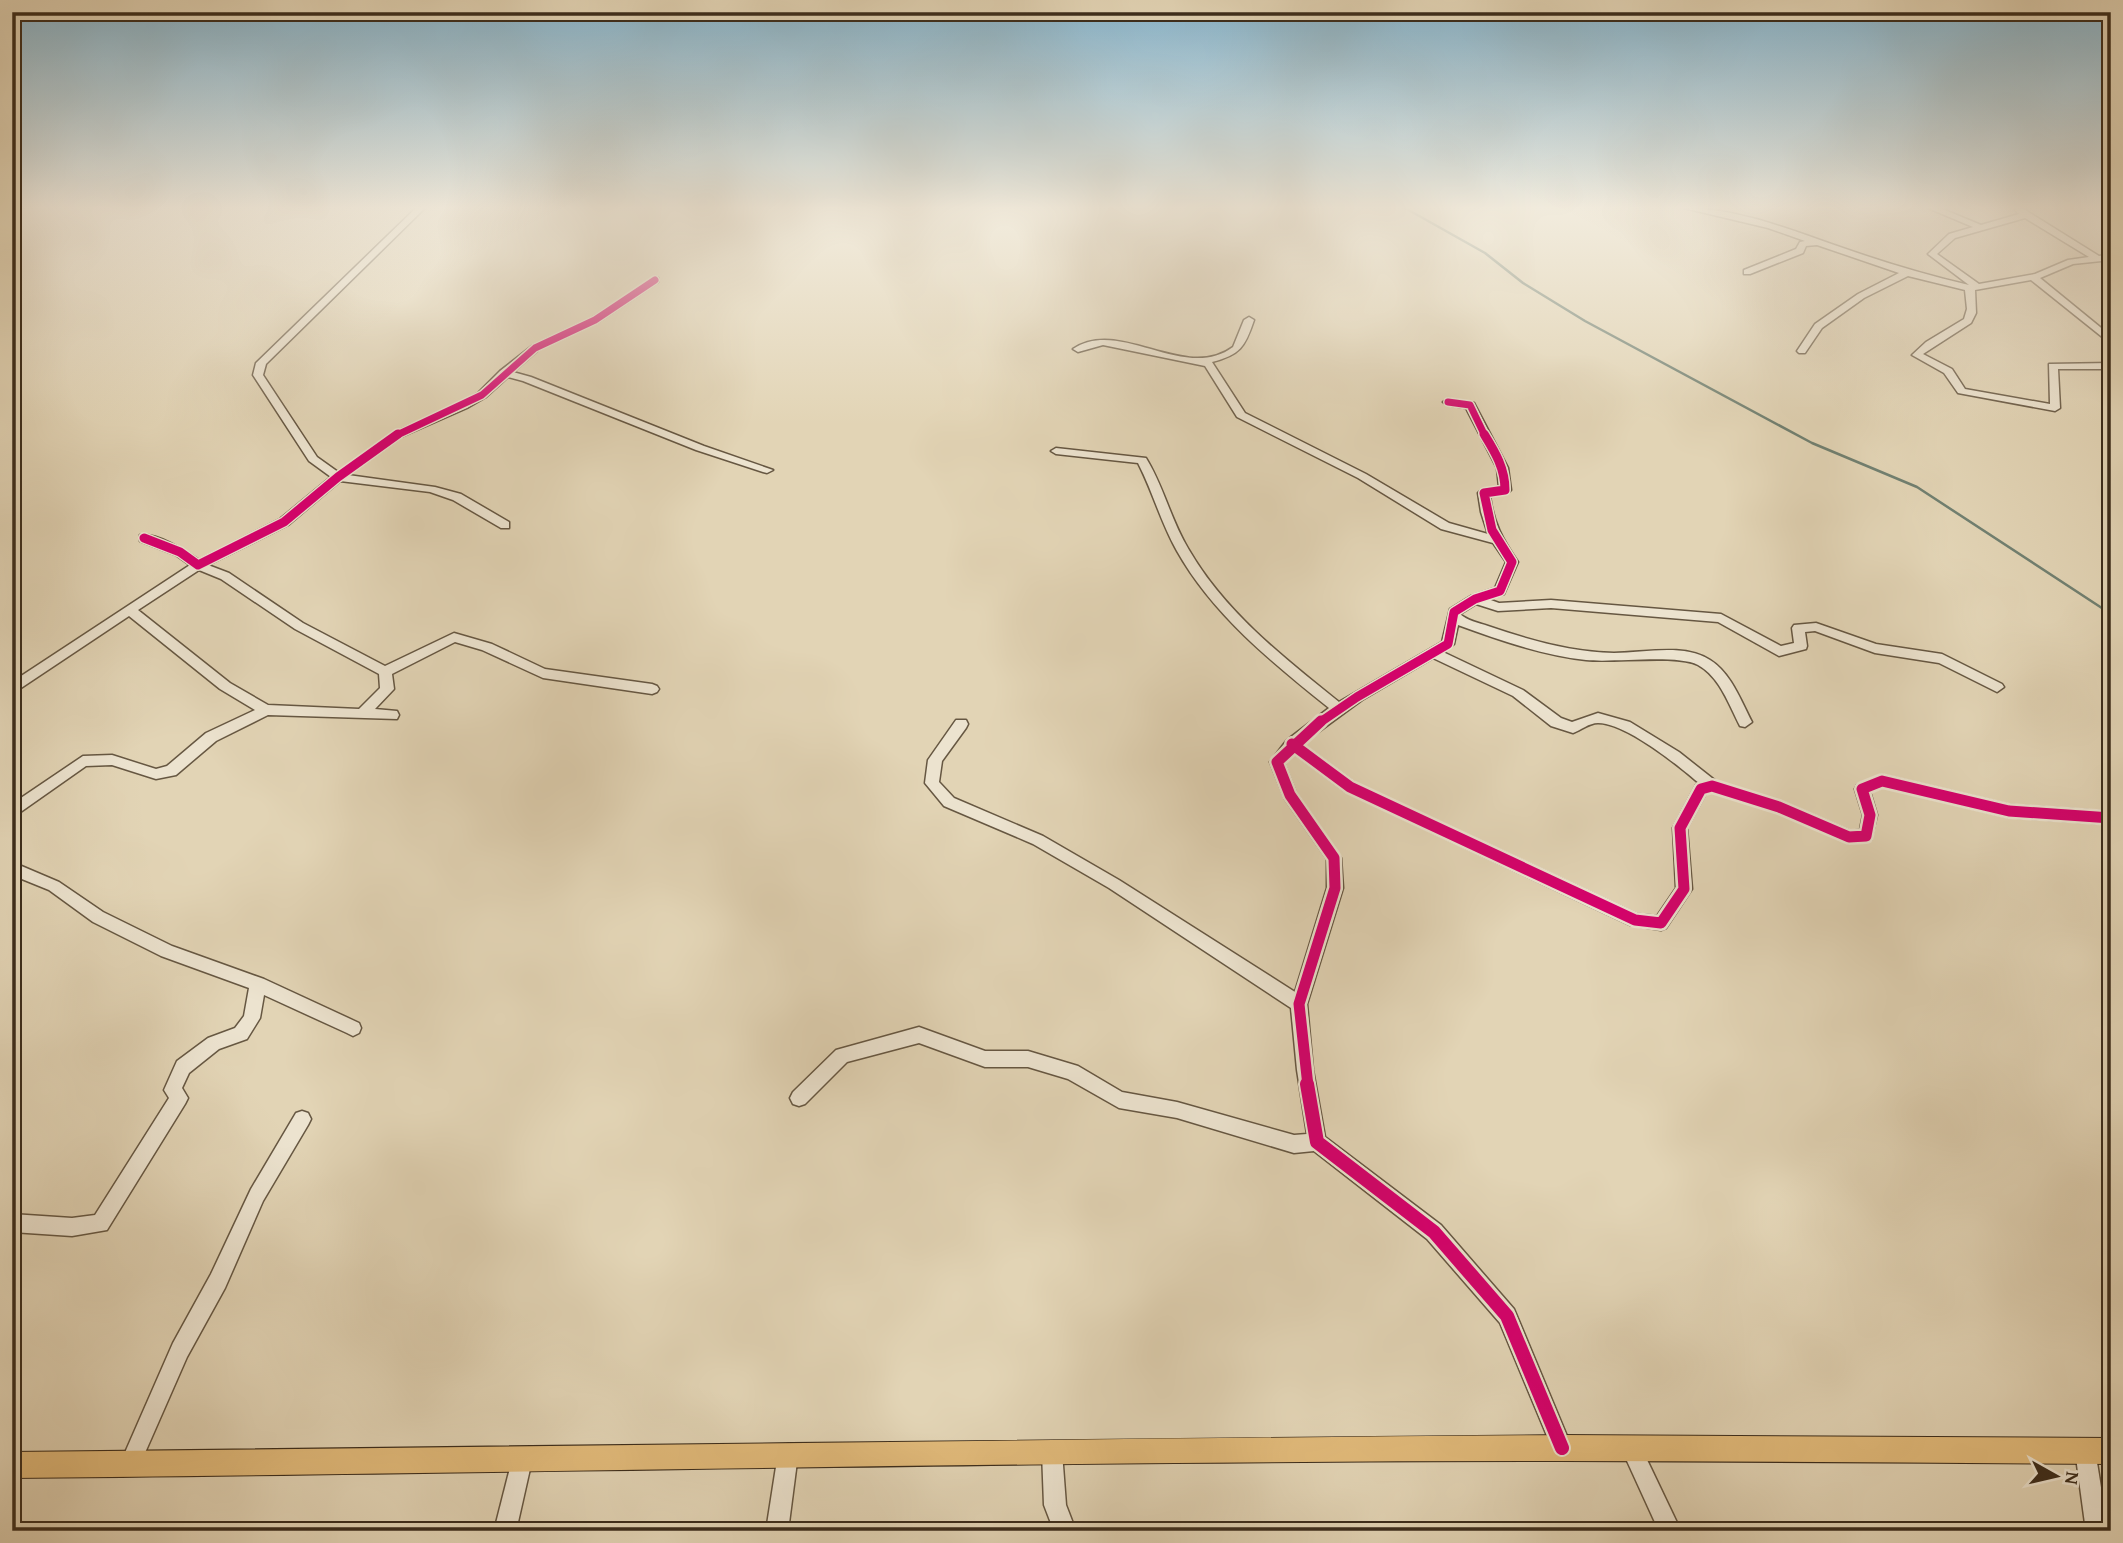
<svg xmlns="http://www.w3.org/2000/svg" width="2123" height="1543" font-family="'Gentium Book Plus',serif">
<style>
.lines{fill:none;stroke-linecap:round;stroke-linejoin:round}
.stream{stroke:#718071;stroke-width:2.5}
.minor-casing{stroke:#665742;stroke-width:3}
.major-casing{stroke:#3c2d1c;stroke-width:2}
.minor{fill:#ece3cf;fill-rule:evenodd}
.major{fill:#e1ba7a;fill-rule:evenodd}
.cycleway-far3-casing{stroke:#ece3cf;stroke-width:10}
.cycleway-far2-casing{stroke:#ece3cf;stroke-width:12}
.cycleway-far1-casing{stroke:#ece3cf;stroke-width:16}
.cycleway-casing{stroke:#ece3cf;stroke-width:18}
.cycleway-far3{stroke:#d6006c;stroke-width:7}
.cycleway-far2{stroke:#d6006c;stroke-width:9}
.cycleway-far1{stroke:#d6006c;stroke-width:11}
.cycleway{stroke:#d6006c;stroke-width:14}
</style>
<rect width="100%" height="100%" fill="#e2d4b5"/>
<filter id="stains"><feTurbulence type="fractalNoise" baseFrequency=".00286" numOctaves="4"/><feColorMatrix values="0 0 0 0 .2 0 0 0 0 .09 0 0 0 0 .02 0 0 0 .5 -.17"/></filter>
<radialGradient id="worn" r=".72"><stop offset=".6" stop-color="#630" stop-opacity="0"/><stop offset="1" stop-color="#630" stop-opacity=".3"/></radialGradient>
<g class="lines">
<polyline class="stream" points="1405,208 1485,253 1523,283 1585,321 1812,443 1917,487 2111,614"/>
<g class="minor-casing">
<g id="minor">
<path d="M416,208h9l-159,156 -3,11 54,82 21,15 55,-39 66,-29 19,-11 22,-22 32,-25 60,-28 63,-41 3,1v4l-60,40 -60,28 -25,22 18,5 173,69 69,24 -6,3 -4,-1 -67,-22 -173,-69 -15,-4 -22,20 -19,11 -66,29 -53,38 87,12 26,7 48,28v6h-8l-48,-28 -23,-8 -90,-11 -52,44 -80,40 21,8 74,50 82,43 69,-33 38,11 53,25 107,15 5,2 2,3 -2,3 -5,2 -109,-16 -61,-28 -27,-8 -63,32 2,15 -19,20 22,2 2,4 -2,4 -129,-4 -52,26 -40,34 -20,4 -44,-14 -26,1 -74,52v-14l71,-48 29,-1 44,14 11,-3 39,-33 49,-23 -35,-21 -91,-73 -117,78v-12l178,-117 -14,-10 -36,-14v-6c17,-2 45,15 59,25l81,-41 51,-42 -22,-16 -56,-86 3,-12zM199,570l22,9 74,50 84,45 1,14 -21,21 -91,-4 -38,-22 -92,-73z"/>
<path d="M1684,208c53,0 107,22 156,39 43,15 85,28 129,38l-41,-31 21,-20 24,-7 -45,-19h12l41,17 38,-11 -4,-4 7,-2 77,48 12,-2v6l-38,4 -33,14 71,58v8l-80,-64 -56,10 1,23 -5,10 -48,31 29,15 13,20 85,15 -1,-40 62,-1v6h-53l2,39 -5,3 -97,-18 -14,-20 -32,-18 14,-13 38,-23 3,-10 -2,-19 -57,-14 -44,22 -42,30 -17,25h-6l-2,-2 18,-27 43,-30 41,-21 -82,-28 -11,1 -3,7 -53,21h-6v-4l52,-21 4,-7 5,-1 -37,-13zM2025,218l64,39 -21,3 -33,14 -56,10 -42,-30 18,-16z"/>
<path d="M1249,317l5,3c-9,27 -14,35 -42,42l33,51 121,61 83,49 39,11 -7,-22 -3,-19 2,-2 19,-4 -2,-19 -31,-60 -18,-3 -5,-3 5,-3 26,4 34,65 3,22 -2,2 -19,4c3,26 13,44 28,66l-14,32 -16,5 11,4 52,-3 170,14 60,32 13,-3 -2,-15 2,-3 22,-2 60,21 66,10 60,30 2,3 -7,5 -58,-29 -64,-10 -60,-22 -10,1 2,14 -1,3 -27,7 -61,-34 -167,-14 -53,3 -22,-7 -16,10c6,6 19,9 28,12 41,14 83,26 126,27 30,0 69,-10 96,7 21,13 31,41 42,62l-7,5 -5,-1c-11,-21 -20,-49 -42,-61 -22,-11 -83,-2 -112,-5 -44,-5 -87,-20 -128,-35l-4,19 -11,8 80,38 38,28 11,4 26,-9 32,9 49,30 38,30 67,21 66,28 10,-1 3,-15 -8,-26 2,-4 25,-10 127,30 102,7v12l-102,-7 -126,-30 -13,5 7,23 -6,25 -22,3 -74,-32 -63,-19 -6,1 -19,35 5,61 -26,39 -5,2 -31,-5 -285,-134 -51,-38 -10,10 12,30 45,65 2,30 -36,116 6,66 12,67 116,88 73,84 58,139 -3,7 -7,3 -7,-3 -55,-132 -73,-84 -113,-88 -20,2 -117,-35 -58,-10 -51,-29 -40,-12h-43l-66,-24 -72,19 -42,42 -6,2 -6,-2 -3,-6 3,-6 43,-42 83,-23 66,24h43l50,15 44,26 55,10 117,33 13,-1 -10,-64 -6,-62 -182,-120 -76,-44 -89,-38 -19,-23 3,-23 28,-40h10l2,4 -2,4 -24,33 -3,21 15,16 89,38 76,44 176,112 32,-104v-29l-42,-60 -15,-37 17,-22 42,-32c-56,-45 -116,-93 -152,-157 -16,-28 -24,-59 -39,-88l-82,-9 -5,-3 5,-3 90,10c18,29 25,63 43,92 36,62 95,108 150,152l103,-60 8,-33 21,-13 24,-8 11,-26 -13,-19 -52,-14 -83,-51 -121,-61 -32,-51 -102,-21 -25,7 -5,-3c47,-32 112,34 160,-2l11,-27zM1433,658l80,38 38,30 22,7c8,-3 16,-10 25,-10 28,0 81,43 102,61l-4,1 -23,43 3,60 -19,28 -20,-2 -282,-131 -53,-39 60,-44z"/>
<polygon points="12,862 59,882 103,912 172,946 264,979 359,1023 361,1028 359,1033 353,1036 347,1033 264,995 260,1018 247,1039 219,1049 189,1073 182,1088 188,1098 185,1104 107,1230 72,1236 12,1232 12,1214 72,1218 95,1215 169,1098 164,1090 177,1061 208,1038 235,1028 244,1016 249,988 161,956 93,922 49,890 12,875"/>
<polygon points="302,1111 308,1113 311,1119 308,1125 263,1201 225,1288 187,1357 137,1471 130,1474 123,1471 120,1464 173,1343 211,1274 251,1189 296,1113"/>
<polygon points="1632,1440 1639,1443 1681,1531 1659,1531 1622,1450 1625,1443"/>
<polygon points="2085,1440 2092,1443 2095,1450 2108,1531 2086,1531 2075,1450 2078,1443"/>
<polygon points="1052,1442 1059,1445 1062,1452 1066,1505 1076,1531 1054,1531 1044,1505 1042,1452 1045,1445"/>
<polygon points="788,1444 795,1447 798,1454 788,1531 766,1531 778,1454 781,1447"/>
<polygon points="522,1450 529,1453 532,1460 516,1531 494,1531 512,1460 515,1453"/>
</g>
</g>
<g class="major-casing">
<path id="major" d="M1562,1435l549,3v26c-183,-1 -366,-3 -549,-3 -516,0 -1033,12 -1550,17v-26c517,-5 1033,-13 1550,-17z"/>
</g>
<use href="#minor" class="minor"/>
<use href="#major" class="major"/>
<g class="cycleway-far3-casing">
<g id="cycleway-far3">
<polyline points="1448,402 1470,405 1485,436"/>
<polyline points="395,436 482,395 535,348 595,320 655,280"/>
</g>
</g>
<g class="cycleway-far2-casing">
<g id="cycleway-far2">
<polyline points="144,538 180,552 198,565 284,522 338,477 398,434"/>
<path d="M1319,723l38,-26 91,-53 6,-32 21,-13 25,-8 12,-29 -20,-32 -8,-37 21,-3c0,-22 -10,-38 -21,-56"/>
</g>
</g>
<g class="cycleway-far1-casing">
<g id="cycleway-far1">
<polyline points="1292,744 1350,787 1635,920 1661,923 1684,889 1680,828 1701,789 1712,786 1779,807 1849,837 1866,836 1870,815 1862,789 1882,781 2009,811 2111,818"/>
<polyline points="1308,1086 1299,1004 1335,888 1334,858 1290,795 1277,762 1321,721"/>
</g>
</g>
<g class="cycleway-casing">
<polyline id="cycleway" points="1307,1084 1317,1142 1434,1232 1507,1316 1562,1448"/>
</g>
<use href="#cycleway-far3" class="cycleway-far3"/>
<use href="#cycleway-far2" class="cycleway-far2"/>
<use href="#cycleway-far1" class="cycleway-far1"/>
<use href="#cycleway" class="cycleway"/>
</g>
<linearGradient id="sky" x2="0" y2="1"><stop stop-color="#87b6cf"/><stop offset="0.49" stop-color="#f2ecde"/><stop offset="1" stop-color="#f2ecde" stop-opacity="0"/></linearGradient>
<rect width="2123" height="424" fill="url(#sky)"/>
<rect width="2123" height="1543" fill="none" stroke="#e2d4b5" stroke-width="42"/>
<rect x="14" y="14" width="2095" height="1515" fill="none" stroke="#3c2d1c" stroke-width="3.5"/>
<rect x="21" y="21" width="2081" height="1501" fill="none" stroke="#3c2d1c" stroke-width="2"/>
<g transform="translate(2056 1476) rotate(98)" stroke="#ece3cf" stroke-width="5" paint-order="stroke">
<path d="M0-5L12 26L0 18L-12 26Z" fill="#3c2d1c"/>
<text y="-10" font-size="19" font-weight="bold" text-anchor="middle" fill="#3c2d1c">N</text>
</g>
<rect width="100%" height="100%" filter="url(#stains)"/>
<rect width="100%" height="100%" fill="url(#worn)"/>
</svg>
